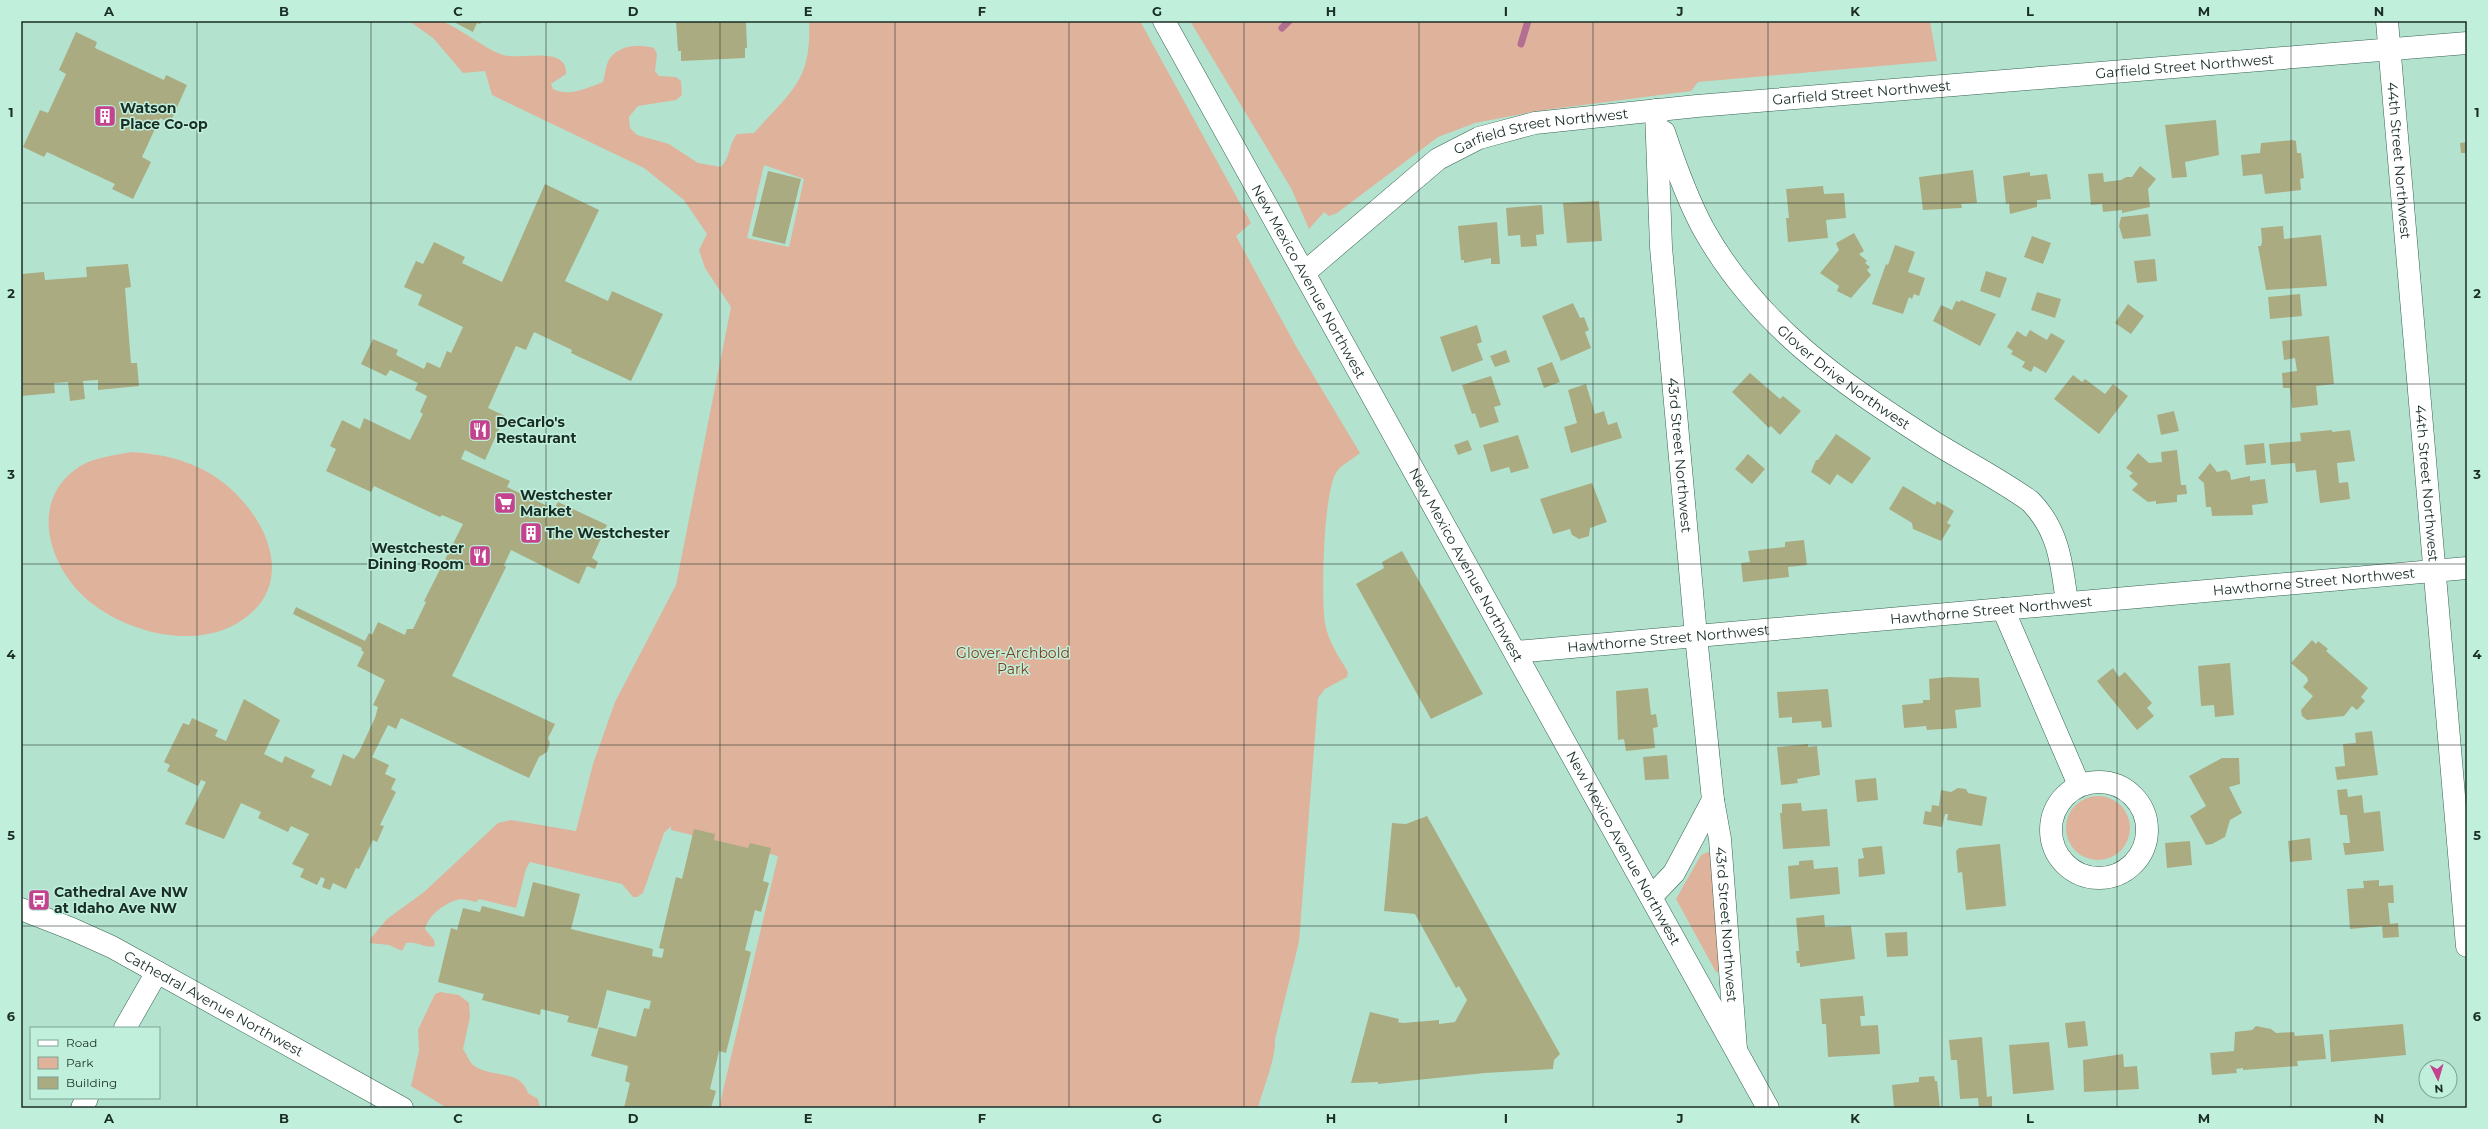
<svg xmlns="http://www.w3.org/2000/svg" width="2488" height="1129" font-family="Montserrat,sans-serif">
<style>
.green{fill:#dfb29c;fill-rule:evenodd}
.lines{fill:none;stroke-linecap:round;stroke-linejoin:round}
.stream{stroke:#b26f91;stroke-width:7}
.building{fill:#abab82}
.street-casing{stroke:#366251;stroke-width:23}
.secondary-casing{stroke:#366251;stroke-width:23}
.street{stroke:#fff;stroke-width:22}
.secondary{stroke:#fff;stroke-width:22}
.grid{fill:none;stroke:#1a2d26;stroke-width:1;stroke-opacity:0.55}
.labels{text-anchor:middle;stroke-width:3;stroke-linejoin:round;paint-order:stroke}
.street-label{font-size:14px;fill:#1a2d26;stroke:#c0f0dc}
.poi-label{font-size:14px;font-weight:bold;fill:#1a2d26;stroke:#c0f0dc;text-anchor:start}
.park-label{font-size:14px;fill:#7c3d18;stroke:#c0f0dc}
.neatline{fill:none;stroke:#1a2d26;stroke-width:1.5}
.grid-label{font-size:13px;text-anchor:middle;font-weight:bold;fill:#1a2d26}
</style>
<rect width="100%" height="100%" fill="#b3e3cf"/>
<g class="green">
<path d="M409,21c9,0 22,-2 31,0 19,5 50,33 68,35 18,2 60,-9 58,18l-15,10 2,5c16,8 34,-1 50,-7 2,-7 3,-19 7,-24 11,-14 30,-14 44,-10l3,6 -2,17 4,5 17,1 5,4 1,14 -6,5 -38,6 -9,11 1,11 7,7 32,9 29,19 23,4c10,-10 7,-23 16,-33l17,-1c37,-42 58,-52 55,-112h331l111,202 -15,13 61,112 63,105c-7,6 -16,10 -22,17 -15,16 -17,129 -13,153 3,18 14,34 23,49l-1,5 -22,12 -7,9 -19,244 -24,97c1,20 -12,49 -17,69h-539l59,-252 -107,-26v-4l-7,7 -21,60 -6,4h-4l-11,-13 -92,-22 -4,7 -10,39 -37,-9 -3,3c-6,-1 -14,-4 -19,-2 -14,4 -29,16 -32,29l9,11 1,6c-10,3 -19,-6 -29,-3l-4,8 -13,-6 -19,-2 1,-5 16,-19 37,-27 74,-69 13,-3 65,11 17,-67 22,-62 61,-117 55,-278 -26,-39 -6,-18 8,-16 -23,-34 -40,-32 -152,-73 -7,-24 -22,2 -30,-35zM764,165l40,14 -15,68 -42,-9z"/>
<polygon points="1190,21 1930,21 1937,61 1698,82 1691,91 1537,111 1475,123 1438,137 1337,213 1329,216 1324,212 1309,229 1291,188"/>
<path d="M132,452c29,2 59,8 85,26 49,34 85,108 19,146 -23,13 -50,14 -75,10 -24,-5 -47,-14 -67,-29 -45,-33 -69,-106 -12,-140 15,-8 33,-10 50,-13z"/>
<circle cx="2098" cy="828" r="32"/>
<polygon points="1708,852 1711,854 1721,971 1716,972 1676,899 1701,855"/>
<path d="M440,992l19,3 10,8 1,14 -7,32c3,4 6,12 10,16 18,14 47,3 55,28l10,6 2,9h-93l-36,-22 8,-35 -1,-21 17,-36z"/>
</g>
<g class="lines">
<g class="stream">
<polyline points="1282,28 1289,21"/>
<polyline points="1521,44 1528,21"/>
</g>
</g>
<g class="building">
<polygon points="452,21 482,21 480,24 477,23 473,32"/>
<polygon points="676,21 746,21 747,48 745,48 745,58 681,61 681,51 678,51"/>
<polygon points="76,32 97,42 95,48 164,80 166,75 187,85 170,123 160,118 142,157 151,162 133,199 112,189 115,184 47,152 44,157 23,147 40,110 48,113 66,74 59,70"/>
<polygon points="2216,120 2219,155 2185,162 2187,177 2172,178 2165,125"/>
<polygon points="2293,140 2296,141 2297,153 2301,153 2304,178 2300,179 2301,190 2265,194 2262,174 2243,176 2241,155 2260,153 2261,143"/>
<polygon points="2467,142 2467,153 2461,153 2460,143"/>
<polygon points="2140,166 2156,179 2148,189 2150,207 2122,213 2122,210 2103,212 2102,204 2091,205 2088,174 2103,173 2104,182 2121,180 2126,177 2132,177"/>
<polygon points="1973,170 1977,203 1961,204 1962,208 1923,210 1919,177"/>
<polygon points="768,171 801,179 785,244 752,236"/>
<polygon points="2030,172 2030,176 2047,174 2051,199 2037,200 2037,207 2010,214 2009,203 2006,204 2003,176"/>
<polygon points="545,184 599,210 565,281 608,301 612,291 663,314 631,381 571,353 572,350 534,332 526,350 516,346 488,408 505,416 485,460 465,450 461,459 510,481 507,487 554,509 558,502 607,525 592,558 598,562 595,569 587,566 579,584 511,550 504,565 506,567 452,676 555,724 548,738 550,743 547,752 539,757 529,778 401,718 396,729 388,725 372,757 389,765 385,774 396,779 391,789 396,792 380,825 384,826 377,842 373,840 359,869 356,868 346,889 333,883 330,890 322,887 325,879 321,877 317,885 300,877 304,869 292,864 309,834 291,826 288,832 258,818 261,812 241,803 224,839 185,824 206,782 201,780 198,786 167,771 170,765 164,762 183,723 189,725 192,718 218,730 215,736 226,741 244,699 280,720 264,754 282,763 285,756 315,770 311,777 331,786 343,754 354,759 359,752 375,718 378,707 373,705 385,680 357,666 364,652 361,650 362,648 293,614 296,607 365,641 369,633 372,635 378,622 405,635 407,629 413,629 426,602 424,601 463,524 442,515 440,517 374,486 371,492 326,471 336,449 330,446 342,420 360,429 364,418 410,440 423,414 420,412 427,396 415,390 418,383 390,370 386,376 361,364 373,339 398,350 396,355 424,369 427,362 440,368 447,351 451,353 463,327 418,305 422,295 404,287 416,261 423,264 434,242 465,257 462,263 502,282"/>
<polygon points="1823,186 1824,194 1844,193 1846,218 1826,220 1828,238 1788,242 1786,218 1789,218 1786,189"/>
<polygon points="1599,201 1602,241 1567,243 1563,203"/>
<polygon points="1542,205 1544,234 1536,235 1537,246 1521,247 1520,235 1508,236 1506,208"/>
<polygon points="2148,214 2151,236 2123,239 2119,226 2121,217"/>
<polygon points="1497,222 1500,264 1491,264 1491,258 1464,263 1464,260 1461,260 1458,226"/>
<polygon points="2283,226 2284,239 2321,235 2327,286 2266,290 2258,246 2261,246 2262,242 2261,228"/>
<polygon points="1854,233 1864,251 1859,254 1867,261 1865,263 1870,267 1867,270 1871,275 1851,298 1837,291 1839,286 1820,273 1839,250 1836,243"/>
<polygon points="2032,236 2051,243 2043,264 2024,257"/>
<polygon points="1895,245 1915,252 1908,272 1925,278 1919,296 1914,294 1912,299 1909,297 1903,314 1872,304 1886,264 1888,265"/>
<polygon points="2155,259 2157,281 2137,283 2134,261"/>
<polygon points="128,264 131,287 125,288 131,363 137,363 139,386 98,390 98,380 83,381 85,399 70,401 68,382 54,383 55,393 21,396 21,274 44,272 45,280 87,277 86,267"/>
<polygon points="1986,271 2007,278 2000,298 1980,291"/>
<polygon points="2037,292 2061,299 2055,318 2031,310"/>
<polygon points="2300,294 2302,316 2270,319 2268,297"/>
<polygon points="1961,300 1996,314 1980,346 1933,321 1941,305 1952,310 1956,301 1960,302"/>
<polygon points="1573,303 1580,318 1584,317 1589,330 1585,332 1591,348 1561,361 1542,316"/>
<polygon points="2128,304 2144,316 2131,334 2115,323"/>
<polygon points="1477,325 1482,342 1477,344 1483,360 1452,372 1440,337"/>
<polygon points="2030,330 2047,340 2051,333 2065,341 2046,373 2034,366 2031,372 2022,367 2025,362 2011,354 2013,351 2007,347 2017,331 2026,337"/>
<polygon points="2329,336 2334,384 2316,386 2318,405 2292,408 2290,388 2283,388 2282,373 2297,371 2295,358 2284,360 2282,341"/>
<polygon points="1506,350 1510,362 1495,367 1490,356"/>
<polygon points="1552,362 1560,382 1544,388 1537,368"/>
<polygon points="1750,373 1780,399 1783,396 1801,411 1780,435 1771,426 1769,428 1732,392"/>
<polygon points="2073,375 2082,382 2085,379 2105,394 2113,384 2128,396 2099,434 2054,399"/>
<polygon points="1491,376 1501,405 1494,407 1499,422 1480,428 1475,413 1472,414 1462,385"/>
<polygon points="1586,384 1595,414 1604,411 1608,425 1617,422 1622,438 1571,453 1564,427 1577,423 1568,390"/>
<polygon points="2174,411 2179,431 2161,435 2157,415"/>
<polygon points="2332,430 2332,432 2350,430 2355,461 2337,463 2339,483 2348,482 2350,499 2320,503 2316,470 2296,472 2295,463 2271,465 2269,444 2301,441 2300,433"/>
<polygon points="1836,434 1871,458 1852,484 1837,474 1830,485 1811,472 1816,460 1818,460"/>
<polygon points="1518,435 1529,468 1511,473 1509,467 1491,472 1483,445"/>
<polygon points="1468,440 1472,450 1458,455 1454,445"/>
<polygon points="2264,443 2266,463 2246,465 2244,445"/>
<polygon points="2177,450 2181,485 2186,485 2187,494 2177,495 2177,502 2156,504 2156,501 2148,502 2132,490 2138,484 2129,476 2133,473 2126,468 2138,453 2149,463 2162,462 2161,452"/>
<polygon points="1748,454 1765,469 1752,484 1735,469"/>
<polygon points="2210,463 2217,472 2226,470 2230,473 2231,480 2250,476 2250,481 2265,479 2268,503 2252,505 2253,515 2212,516 2211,507 2206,507 2204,483 2198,478"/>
<polygon points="1592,483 1607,522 1590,528 1589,536 1579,539 1572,535 1570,529 1553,534 1540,499"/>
<polygon points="1903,486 1935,505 1937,501 1954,511 1947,523 1951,525 1941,541 1913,529 1912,523 1889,509"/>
<polygon points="1804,540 1807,565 1788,567 1789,577 1743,582 1741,563 1750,562 1748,551 1785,547 1785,542"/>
<polygon points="1402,551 1483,694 1431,719 1356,584 1384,568 1382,562"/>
<polygon points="2312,640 2316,644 2318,641 2328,649 2326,651 2368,688 2361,697 2365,701 2357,710 2352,706 2344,716 2307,720 2302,716 2301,710 2313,696 2303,687 2308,681 2307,677 2291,663"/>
<polygon points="2230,663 2234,715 2215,717 2214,705 2201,706 2198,666"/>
<polygon points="2113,668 2119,677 2125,672 2152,703 2147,708 2154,716 2137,730 2097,681"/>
<polygon points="1948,677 1979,678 1981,707 1955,710 1957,728 1927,730 1926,726 1904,728 1902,705 1923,703 1923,700 1930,700 1929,679"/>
<polygon points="1648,688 1651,715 1656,714 1658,727 1653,728 1655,748 1626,751 1624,739 1618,740 1616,691"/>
<polygon points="1828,689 1832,727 1822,728 1821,721 1792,723 1792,717 1779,718 1777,692"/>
<polygon points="2372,731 2378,775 2337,780 2335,767 2345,766 2343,744 2356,743 2355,733"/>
<polygon points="1808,744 1808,747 1817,746 1820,775 1797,779 1798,783 1781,785 1777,747"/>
<polygon points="1667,755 1669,779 1645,780 1643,757"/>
<polygon points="2222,758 2239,758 2240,784 2229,787 2242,813 2230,820 2225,837 2212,844 2206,845 2190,816 2206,806 2189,776"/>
<polygon points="1876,778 1878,800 1857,802 1855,780"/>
<polygon points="1958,788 1966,789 1968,793 1987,797 1982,826 1947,820 1948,814 1945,814 1942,827 1923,824 1925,811 1931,812 1932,805 1939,806 1941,790 1951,792"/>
<polygon points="2347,789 2348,797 2362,795 2364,813 2380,811 2384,851 2345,855 2343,843 2350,843 2347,815 2340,815 2337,790"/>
<polygon points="1801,803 1802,811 1827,809 1830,846 1783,849 1780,813 1782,813 1782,804"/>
<polygon points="1427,816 1560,1054 1554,1060 1553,1069 1485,1073 1378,1084 1378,1082 1351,1083 1370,1012 1399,1019 1398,1022 1403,1023 1439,1020 1439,1024 1455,1022 1467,1000 1459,986 1456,988 1415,914 1384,911 1392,823 1406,824"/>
<polygon points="694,829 715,834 714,840 748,848 750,843 771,848 763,881 769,883 761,912 755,910 745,950 751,952 726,1053 719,1051 710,1089 716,1091 711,1108 624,1108 630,1083 625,1081 628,1066 591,1056 599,1027 636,1037 644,1008 649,1009 651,1001 607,990 597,1029 567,1022 569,1016 541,1009 540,1015 482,1000 484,994 438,982 451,928 457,930 463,908 480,912 482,906 524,917 533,882 580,894 571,929 653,949 652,956 662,958 664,949 659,948 676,877 682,879"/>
<polygon points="2310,838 2312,860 2290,862 2288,841"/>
<polygon points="2190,841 2192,865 2167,868 2165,843"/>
<polygon points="2000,844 2006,906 1966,910 1962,872 1958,873 1956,851 1959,848"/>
<polygon points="1882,846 1885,874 1859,877 1858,859 1864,858 1862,848"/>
<polygon points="1813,860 1814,869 1838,867 1840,894 1790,899 1788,866 1799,865 1799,861"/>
<polygon points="2379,880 2379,886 2393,885 2394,903 2388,903 2390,924 2398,923 2399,937 2383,938 2382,926 2350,929 2347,889 2364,888 2363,881"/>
<polygon points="1824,915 1825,927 1851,926 1855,959 1800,967 1800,963 1797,963 1796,951 1799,951 1796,918"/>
<polygon points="1907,932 1908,956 1887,957 1885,933"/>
<polygon points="1863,996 1865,1016 1860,1016 1861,1026 1878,1025 1880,1054 1828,1057 1826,1024 1822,1024 1820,999"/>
<polygon points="2085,1021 2088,1046 2068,1048 2065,1023"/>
<polygon points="2403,1024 2406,1055 2331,1062 2329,1030"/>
<polygon points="2256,1026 2271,1029 2276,1033 2294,1032 2295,1036 2323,1034 2326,1059 2297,1061 2298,1066 2243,1070 2243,1068 2236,1069 2237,1073 2212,1075 2210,1053 2234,1051 2235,1032 2252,1030"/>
<polygon points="1982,1037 1987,1097 1992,1096 1992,1108 1979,1108 1978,1098 1960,1099 1957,1060 1951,1060 1949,1040"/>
<polygon points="2049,1042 2054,1090 2013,1094 2009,1045"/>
<polygon points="2123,1054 2124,1067 2137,1066 2139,1089 2084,1092 2083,1060"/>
<polygon points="1934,1076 1935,1081 1937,1081 1940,1108 1894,1108 1892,1085 1919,1082 1919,1077"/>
</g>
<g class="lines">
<g class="street-casing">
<g id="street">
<path id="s1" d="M2387,21l80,925"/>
<path id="s2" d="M1656,110l5,137 35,389 17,164 7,39 16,210"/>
<path id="s3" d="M1664,132c11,33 23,67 40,98 55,97 136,152 228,211 32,20 67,38 98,60 29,29 32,64 37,102"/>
<path id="s4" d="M1304,273l134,-114 41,-21 56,-15 162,-17 770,-63"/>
<polyline points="2003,609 2079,785"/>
<path id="s5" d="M1515,652l952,-84"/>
<circle cx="2099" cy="830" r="48"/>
<polyline points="1651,897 1674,873 1713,800"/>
</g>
</g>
<g class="secondary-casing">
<g id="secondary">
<path id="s6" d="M1164,21l604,1087"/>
<path id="s7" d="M21,909l51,20 40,18 290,161"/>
<polyline points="125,1028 157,972"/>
<polyline points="82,1108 87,1098"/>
</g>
</g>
<use href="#street" class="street"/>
<use href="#secondary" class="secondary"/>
</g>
<path class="grid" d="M197,21v1087M371,21v1087M546,21v1087M720,21v1087M895,21v1087M1069,21v1087M1244,21v1087M1419,21v1087M1593,21v1087M1768,21v1087M1942,21v1087M2117,21v1087M2291,21v1087M21,203h2446M21,384h2446M21,564h2446M21,745h2446M21,926h2446"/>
<defs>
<g id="building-square" transform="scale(1.15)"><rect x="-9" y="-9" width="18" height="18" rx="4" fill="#c3438e" stroke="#c0f0dc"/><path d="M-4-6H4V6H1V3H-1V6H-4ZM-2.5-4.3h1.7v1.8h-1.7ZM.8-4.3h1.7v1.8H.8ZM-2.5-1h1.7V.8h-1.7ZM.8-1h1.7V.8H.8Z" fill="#fff"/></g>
<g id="restaurant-square" transform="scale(1.15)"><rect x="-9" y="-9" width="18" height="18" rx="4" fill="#c3438e" stroke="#c0f0dc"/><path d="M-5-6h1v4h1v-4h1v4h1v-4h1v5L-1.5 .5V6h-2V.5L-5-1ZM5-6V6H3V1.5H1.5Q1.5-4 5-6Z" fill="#fff"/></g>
<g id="supermarket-square" transform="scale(1.15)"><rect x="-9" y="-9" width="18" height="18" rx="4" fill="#c3438e" stroke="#c0f0dc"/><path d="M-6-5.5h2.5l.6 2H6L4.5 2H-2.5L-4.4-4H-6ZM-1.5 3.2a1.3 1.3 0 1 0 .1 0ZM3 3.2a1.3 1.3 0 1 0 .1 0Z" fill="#fff"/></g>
<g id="bus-square" transform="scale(1.15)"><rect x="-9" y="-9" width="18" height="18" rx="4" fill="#c3438e" stroke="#c0f0dc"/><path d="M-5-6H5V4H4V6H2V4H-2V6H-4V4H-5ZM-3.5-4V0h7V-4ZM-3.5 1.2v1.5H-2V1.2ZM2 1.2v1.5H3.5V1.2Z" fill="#fff"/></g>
</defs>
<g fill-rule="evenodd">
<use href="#building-square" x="105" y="116"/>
<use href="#restaurant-square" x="480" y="430"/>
<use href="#supermarket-square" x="505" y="503"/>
<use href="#building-square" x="531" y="533"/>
<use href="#restaurant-square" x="480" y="556"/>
<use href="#bus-square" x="39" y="900"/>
</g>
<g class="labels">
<g class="street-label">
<text dy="5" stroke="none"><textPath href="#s4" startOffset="932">Garfield Street Northwest</textPath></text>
<text dy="5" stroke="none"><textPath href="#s4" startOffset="608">Garfield Street Northwest</textPath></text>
<text dy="5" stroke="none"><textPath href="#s4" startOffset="284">Garfield Street Northwest</textPath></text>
<text dy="5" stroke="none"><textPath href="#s1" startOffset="140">44th Street Northwest</textPath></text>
<text dy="5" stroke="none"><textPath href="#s6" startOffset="298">New Mexico Avenue Northwest</textPath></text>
<text dy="5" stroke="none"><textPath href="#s3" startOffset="311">Glover Drive Northwest</textPath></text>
<text dy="5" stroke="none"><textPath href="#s2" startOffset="346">43rd Street Northwest</textPath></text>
<text dy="5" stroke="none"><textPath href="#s1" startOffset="464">44th Street Northwest</textPath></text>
<text dy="5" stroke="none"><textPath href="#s6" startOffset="622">New Mexico Avenue Northwest</textPath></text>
<text dy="5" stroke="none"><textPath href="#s5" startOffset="802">Hawthorne Street Northwest</textPath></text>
<text dy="5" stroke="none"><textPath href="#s5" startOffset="478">Hawthorne Street Northwest</textPath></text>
<text dy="5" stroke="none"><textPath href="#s5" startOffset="154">Hawthorne Street Northwest</textPath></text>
<text dy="5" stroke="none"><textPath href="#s6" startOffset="946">New Mexico Avenue Northwest</textPath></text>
<text dy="5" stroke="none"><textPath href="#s2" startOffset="818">43rd Street Northwest</textPath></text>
<text dy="5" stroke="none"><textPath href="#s7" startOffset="215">Cathedral Avenue Northwest</textPath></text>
</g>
<g class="poi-label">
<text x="120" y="113">Watson<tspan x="120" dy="16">Place Co-op</tspan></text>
<text x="496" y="427">DeCarlo's<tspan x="496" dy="16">Restaurant</tspan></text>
<text x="520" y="500">Westchester<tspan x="520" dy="16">Market</tspan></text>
<text x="546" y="538">The Westchester</text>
<text x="464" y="553" text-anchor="end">Westchester<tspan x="464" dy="16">Dining Room</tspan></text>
<text x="54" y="897">Cathedral Ave NW<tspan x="54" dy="16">at Idaho Ave NW</tspan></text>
</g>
<g class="park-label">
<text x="1013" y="658">Glover-Archbold<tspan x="1013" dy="16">Park</tspan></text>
</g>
</g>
<rect width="2488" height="1129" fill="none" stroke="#c0f0dc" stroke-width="44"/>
<rect x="30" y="1027" width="130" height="72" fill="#c0f0dc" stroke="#7ea293"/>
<rect x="38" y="1040" width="20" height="6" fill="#ffffff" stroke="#7ea293"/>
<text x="66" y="1047" font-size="12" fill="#1a2d26">Road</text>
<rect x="38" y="1057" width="20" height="12" fill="#dfb29c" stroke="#7ea293"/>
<text x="66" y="1067" font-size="12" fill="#1a2d26">Park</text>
<rect x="38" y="1077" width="20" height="12" fill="#abab82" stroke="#7ea293"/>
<text x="66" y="1087" font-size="12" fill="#1a2d26">Building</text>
<g transform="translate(2438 1079) rotate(175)"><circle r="19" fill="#c0f0dc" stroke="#7ea293"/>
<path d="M0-3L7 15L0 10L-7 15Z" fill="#c3438e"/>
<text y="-6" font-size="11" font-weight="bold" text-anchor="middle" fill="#1a2d26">N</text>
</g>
<rect x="22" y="22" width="2444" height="1085" class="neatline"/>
<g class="grid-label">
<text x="109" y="16">A</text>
<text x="284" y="16">B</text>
<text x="458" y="16">C</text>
<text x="633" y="16">D</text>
<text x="808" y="16">E</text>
<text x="982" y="16">F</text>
<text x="1157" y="16">G</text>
<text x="1331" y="16">H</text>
<text x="1506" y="16">I</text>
<text x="1680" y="16">J</text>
<text x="1855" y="16">K</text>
<text x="2030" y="16">L</text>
<text x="2204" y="16">M</text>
<text x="2379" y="16">N</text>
<text x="11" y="117">1</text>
<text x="2477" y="117">1</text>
<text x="11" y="298">2</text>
<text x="2477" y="298">2</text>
<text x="11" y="479">3</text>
<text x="2477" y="479">3</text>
<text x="11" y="659">4</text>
<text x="2477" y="659">4</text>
<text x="11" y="840">5</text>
<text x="2477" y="840">5</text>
<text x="11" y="1021">6</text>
<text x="2477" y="1021">6</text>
<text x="109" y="1123">A</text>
<text x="284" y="1123">B</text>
<text x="458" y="1123">C</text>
<text x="633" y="1123">D</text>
<text x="808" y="1123">E</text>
<text x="982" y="1123">F</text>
<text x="1157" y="1123">G</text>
<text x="1331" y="1123">H</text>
<text x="1506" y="1123">I</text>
<text x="1680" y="1123">J</text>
<text x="1855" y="1123">K</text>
<text x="2030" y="1123">L</text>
<text x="2204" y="1123">M</text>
<text x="2379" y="1123">N</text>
</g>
</svg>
